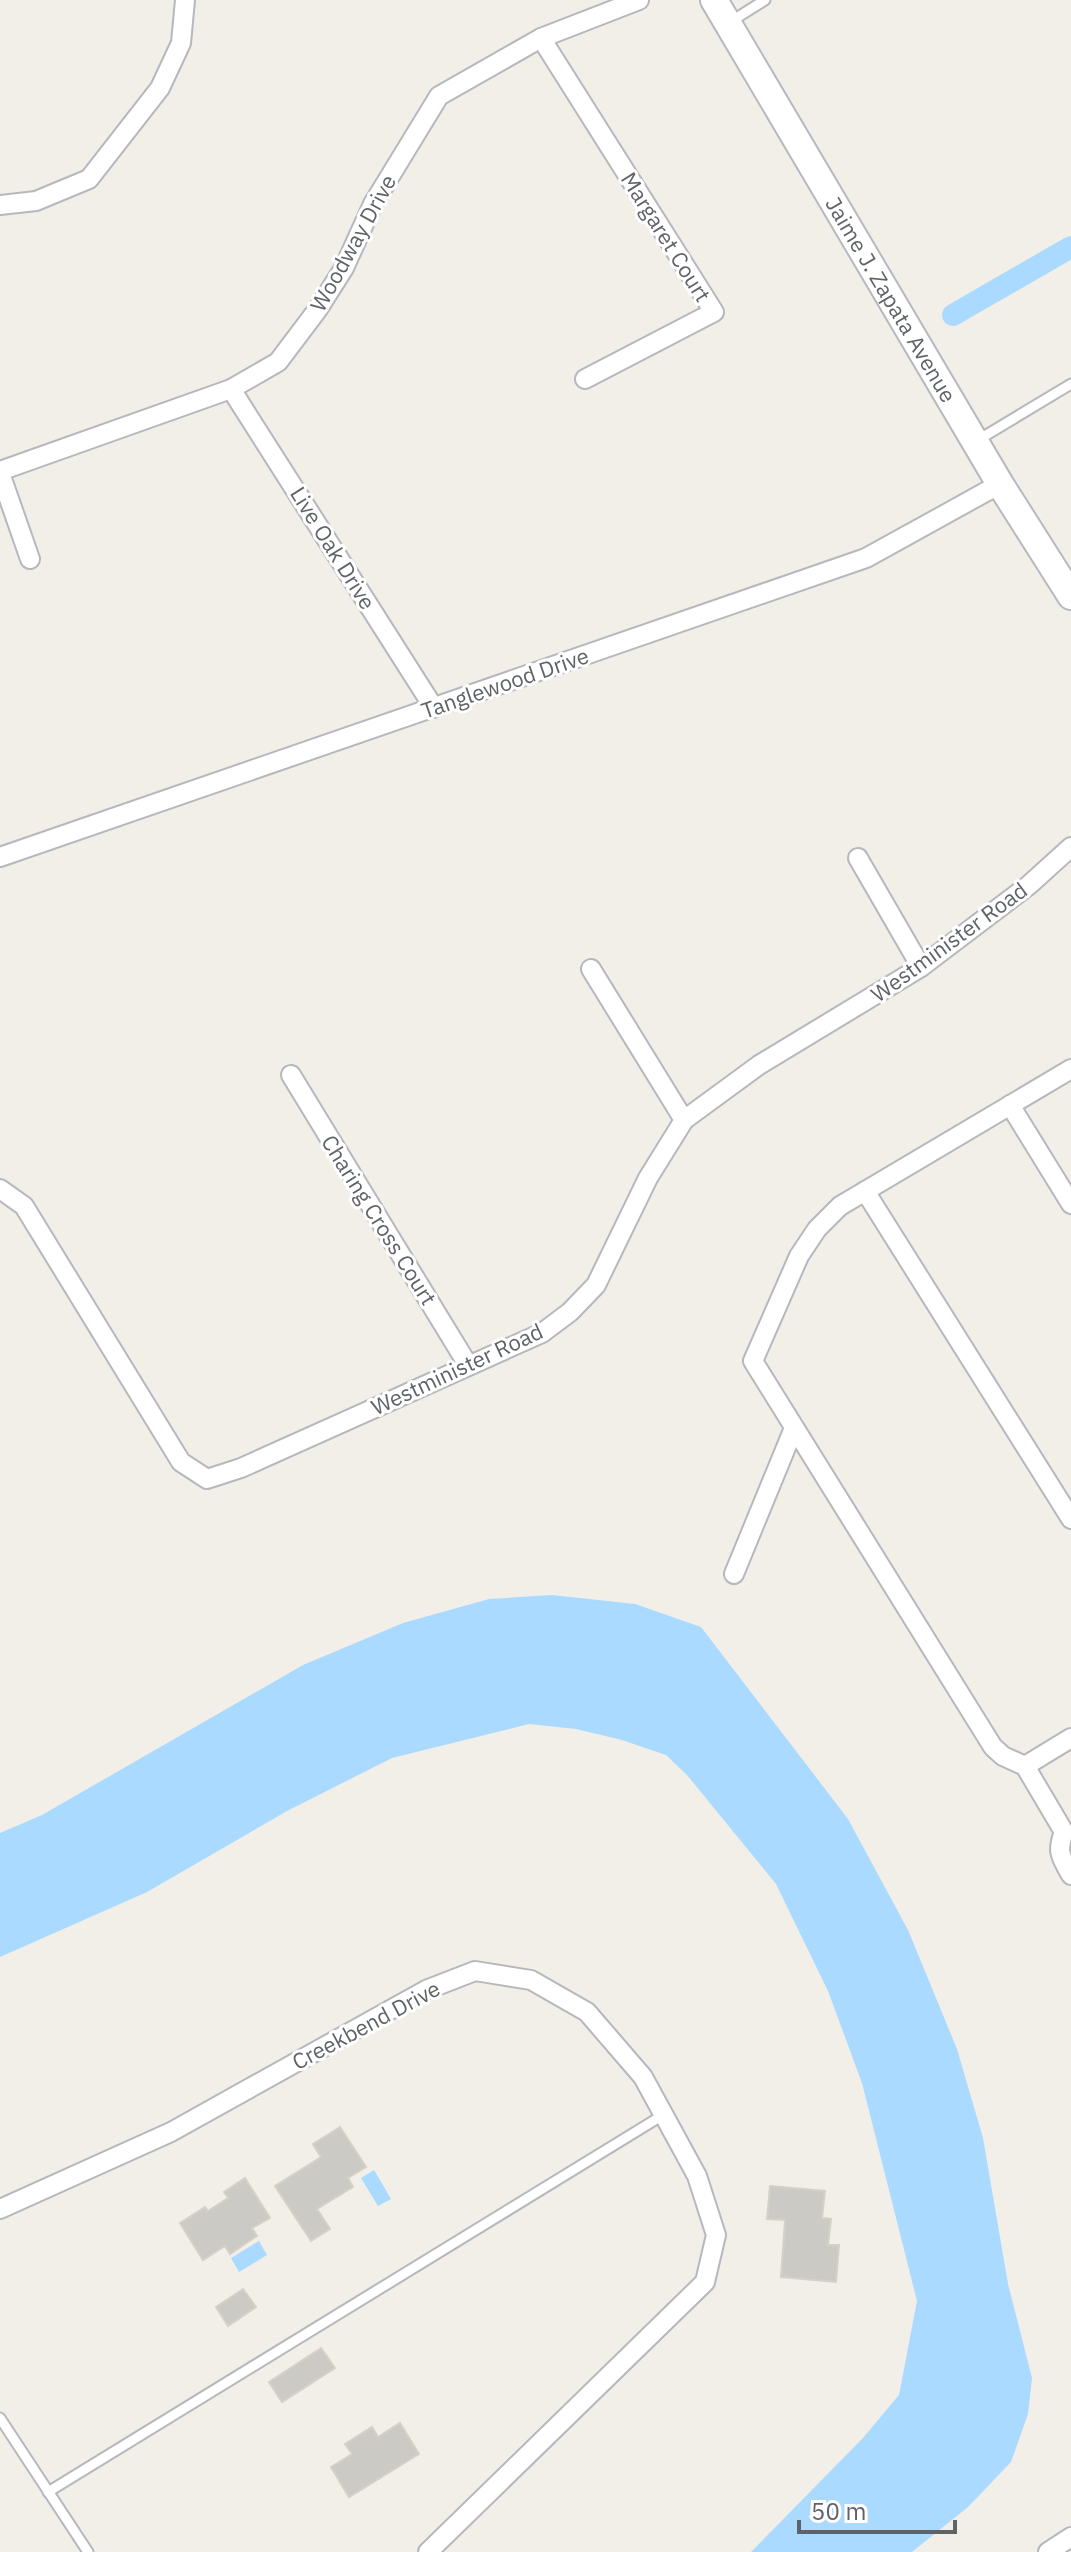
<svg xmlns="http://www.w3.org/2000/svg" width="1071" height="2552" font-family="'IBM Plex Sans',sans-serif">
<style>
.water{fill:#aadaff}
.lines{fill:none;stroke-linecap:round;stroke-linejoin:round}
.canal{stroke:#aadaff;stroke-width:22}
.building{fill:#cccac5;stroke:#d6d1c6;stroke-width:2}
.lane-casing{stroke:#b5b8bc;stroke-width:13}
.street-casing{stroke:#b5b8bc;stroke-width:22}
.secondary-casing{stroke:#b6babf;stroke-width:30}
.lane{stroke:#fff;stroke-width:9}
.street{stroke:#fff;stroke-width:18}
.secondary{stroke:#fff;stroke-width:26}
.labels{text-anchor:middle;stroke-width:6;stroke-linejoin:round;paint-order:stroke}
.street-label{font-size:22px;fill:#5f6368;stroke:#fff}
</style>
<rect width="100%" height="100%" fill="#f1efe8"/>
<g class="water">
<polygon points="552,1595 635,1604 701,1627 848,1819 908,1930 957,2049 983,2138 1008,2284 1032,2378 1028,2414 1011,2462 968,2507 912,2552 751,2552 863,2438 899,2395 917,2301 862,2083 828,1991 776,1884 687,1775 666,1755 622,1740 576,1729 529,1724 392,1758 287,1811 147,1892 0,1957 0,1833 42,1815 303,1665 403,1623 489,1599"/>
<polygon points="374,2170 391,2199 378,2206 361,2178"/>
<polygon points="259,2241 267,2255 239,2272 231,2258"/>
</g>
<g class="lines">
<polyline class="canal" points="953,315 1071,247"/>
</g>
<g class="building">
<polygon points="340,2127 366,2167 348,2178 353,2187 317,2209 330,2229 311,2241 275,2186 321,2157 313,2144"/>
<polygon points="245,2178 270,2218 252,2228 257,2236 230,2254 225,2246 203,2260 180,2223 205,2207 208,2211 228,2198 224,2192"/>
<polygon points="770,2186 825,2191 822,2218 831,2219 828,2245 839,2245 836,2282 781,2277 785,2220 767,2219"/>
<polygon points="243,2289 256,2307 228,2326 216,2307"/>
<polygon points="321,2348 335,2368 282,2402 269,2382"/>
<polygon points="400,2423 419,2454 349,2497 331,2467 352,2454 345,2444 372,2427 378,2437"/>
</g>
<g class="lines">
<g class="lane-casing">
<g id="lane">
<polyline points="730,22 765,0"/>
<polyline points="978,440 1071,384"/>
<polyline points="0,2418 88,2552"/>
<polyline points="48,2492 663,2115"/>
</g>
</g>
<g class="street-casing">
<g id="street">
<polyline points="541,38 714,312 585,379"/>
<polyline points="0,205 36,201 89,179 160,88 181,43 185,0"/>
<polyline points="231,389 434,708"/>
<polyline points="0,471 231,389 278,362 318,309 344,268 373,204 439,96 541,38 639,0"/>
<polyline points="0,473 30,559"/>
<polyline points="0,857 866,558 1000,484"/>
<polyline points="858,858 921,967"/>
<polyline points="591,969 684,1120"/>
<path d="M1071,1069l-231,137 -23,23 -18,27 -46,105 240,386 10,9 22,10 39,66c-8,20 -3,25 7,43"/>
<polyline points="291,1075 468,1365"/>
<polyline points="1010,1105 1071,1204"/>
<polyline points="0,1189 24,1206 181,1462 207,1479 241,1468 542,1333 570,1312 596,1285 648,1178 684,1120 759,1065 921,967 1029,885 1071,847"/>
<polyline points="865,1191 1071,1519"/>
<polyline points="734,1574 794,1428"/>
<polyline points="1025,1766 1071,1738"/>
<polyline points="0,2209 171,2132 426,1990 475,1971 531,1980 587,2012 643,2077 697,2176 716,2235 705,2282 428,2552"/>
<polyline points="1048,2552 1071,2537"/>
</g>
</g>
<g class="secondary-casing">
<g id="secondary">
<path id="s1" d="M714,0l286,484 71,112"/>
</g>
</g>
<use href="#lane" class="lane"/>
<use href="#street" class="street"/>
<use href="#secondary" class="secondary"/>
</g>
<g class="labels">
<g class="street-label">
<text transform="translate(666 237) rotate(58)" y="8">Margaret Court</text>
<text transform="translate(353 243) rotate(-61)" y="8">Woodway Drive</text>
<text dy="8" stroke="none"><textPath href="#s1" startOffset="348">Jaime J. Zapata Avenue</textPath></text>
<text transform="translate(333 548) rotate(58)" y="8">Live Oak Drive</text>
<text transform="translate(505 683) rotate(-19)" y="8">Tanglewood Drive</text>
<text transform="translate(949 942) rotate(-36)" y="8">Westminister Road</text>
<text transform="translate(379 1220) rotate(58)" y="8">Charing Cross Court</text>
<text transform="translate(457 1369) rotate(-25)" y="8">Westminister Road</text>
<text transform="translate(366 2025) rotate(-28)" y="8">Creekbend Drive</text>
</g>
</g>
<path d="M799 2520v12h156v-12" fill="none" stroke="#5f6368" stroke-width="4"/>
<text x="811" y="2520" font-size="24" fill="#5f6368" stroke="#ffffff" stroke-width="6" paint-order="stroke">50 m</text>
</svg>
